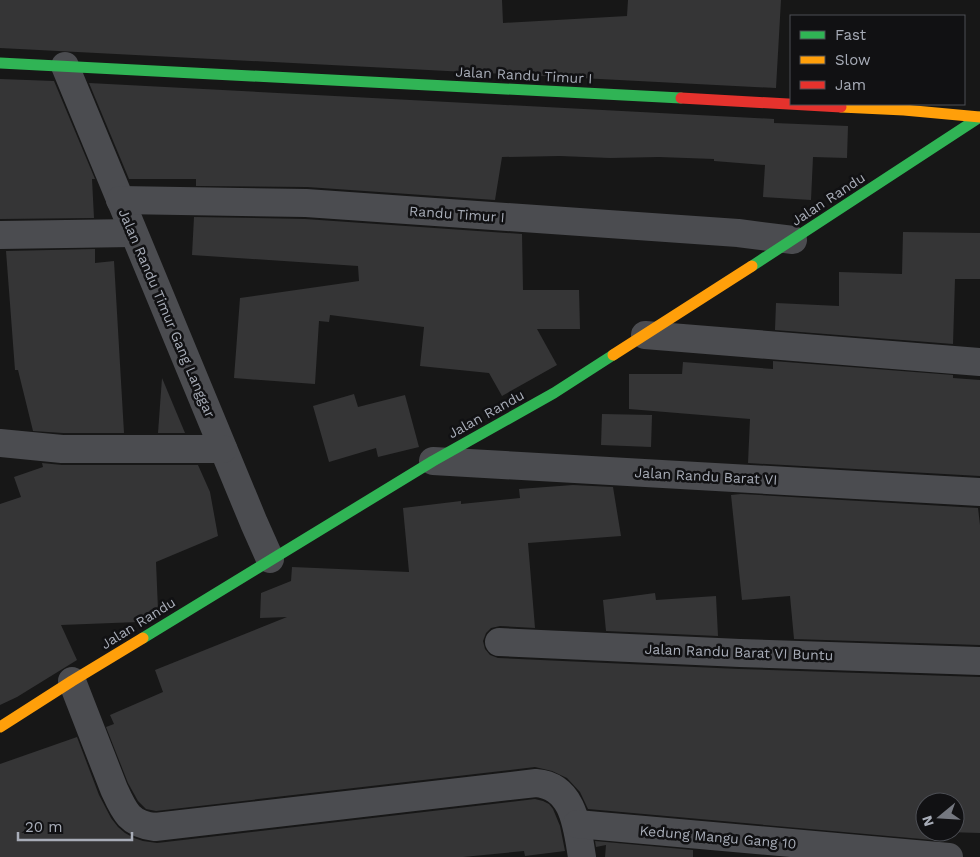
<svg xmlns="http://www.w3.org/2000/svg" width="980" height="857" font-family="'Work Sans',sans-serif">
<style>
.building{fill:#353536}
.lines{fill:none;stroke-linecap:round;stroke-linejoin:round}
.street{stroke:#4b4c50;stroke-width:28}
.fast{stroke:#30b455;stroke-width:11}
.slow{stroke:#ff9f0a;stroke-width:11}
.jam{stroke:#e5322d;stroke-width:11}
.labels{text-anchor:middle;stroke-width:5;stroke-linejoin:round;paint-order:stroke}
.street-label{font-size:14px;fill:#a8adb8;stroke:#111113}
</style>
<rect width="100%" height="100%" fill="#171717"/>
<g class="building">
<polygon points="0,0 502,0 503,23 627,16 628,0 781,0 776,88 0,48"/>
<polygon points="0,79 54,81 95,179 92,179 94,218 0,219"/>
<polygon points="89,83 774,119 774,123 848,126 847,158 813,157 811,200 763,197 765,165 714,161 714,159 659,157 610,158 560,156 502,157 495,200 307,187 196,186 196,179 129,179"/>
<polygon points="194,217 305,219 522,234 523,290 579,290 580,329 537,329 557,365 502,396 489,373 420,366 424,327 330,315 329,322 319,321 315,384 234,378 240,298 359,281 358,266 192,255"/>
<polygon points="903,232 980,233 980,279 955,279 953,344 775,330 776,303 839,306 839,272 902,274"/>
<polygon points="95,249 95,263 114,261 124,433 63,433 33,431 18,370 15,370 6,251"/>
<polygon points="773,361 953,375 953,378 980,380 980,476 748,463 750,419 629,409 629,374 682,374 683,362 773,369"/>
<polygon points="162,378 185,433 158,433"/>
<polygon points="354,394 358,407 405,395 419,447 378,457 376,448 329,462 313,406"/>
<polygon points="602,414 652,415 651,447 601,445"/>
<polygon points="42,463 62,465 198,465 210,492 218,536 156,562 158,610 138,622 61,625 77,660 17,697 0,705 0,504 21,497 14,477 43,467"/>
<polygon points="573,485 613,487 621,536 528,543 535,628 500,626 491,628 486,633 483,641 485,649 490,655 498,658 739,669 980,677 980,833 947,832 955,832 955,802 925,802 925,832 933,832 933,840 588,809 580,792 567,778 552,771 535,767 156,811 146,809 138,801 128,783 106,727 114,724 110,715 163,692 155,670 287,617 260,618 261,593 291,581 292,567 409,572 403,508 461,501 461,504 520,498 519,489"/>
<polygon points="741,494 978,508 980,525 980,645 794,639 790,596 742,600 731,495"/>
<polygon points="655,593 656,600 716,596 718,636 606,631 603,600"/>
<polygon points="77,737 99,795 111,818 118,827 125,833 134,838 143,841 157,843 535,799 543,801 549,804 553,809 560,826 565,851 525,856 524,851 463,857 0,857 0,764"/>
<polygon points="595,841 693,850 693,857 605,857 606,845 596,847"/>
</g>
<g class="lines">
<g class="street">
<polyline points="65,66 254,523 270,559"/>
<polyline points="120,200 306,203 738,233 793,240"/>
<polyline points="0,235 133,233"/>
<polyline points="645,335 980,362"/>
<polyline points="0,443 62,449 223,449"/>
<polyline points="433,461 980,492"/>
<polyline points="499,642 740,653 980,661"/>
<path d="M72,681l42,108c10,22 15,35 41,38l381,-44c38,3 41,44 46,74"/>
<polyline points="577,824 949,857"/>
</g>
<g class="fast">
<polyline points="0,63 681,98"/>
<polyline points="752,266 980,117"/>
<polyline points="143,638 433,461 554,393 613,355"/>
</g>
<g class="slow">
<polyline points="841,107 904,110 980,117"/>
<polyline points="613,355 752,266"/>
<polyline points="0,727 72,681 143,638"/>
</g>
<polyline class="jam" points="681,98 841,107"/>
</g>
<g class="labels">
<g class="street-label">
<text transform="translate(524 75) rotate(3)" y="5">Jalan Randu Timur I</text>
<text transform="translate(828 199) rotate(-33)" y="5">Jalan Randu</text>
<text transform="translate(457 214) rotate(4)" y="5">Randu Timur I</text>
<text transform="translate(167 313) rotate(67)" y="5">Jalan Randu Timur Gang Langgar</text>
<text transform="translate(486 414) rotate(-29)" y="5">Jalan Randu</text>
<text transform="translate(706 476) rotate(3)" y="5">Jalan Randu Barat VI</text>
<text transform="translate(138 623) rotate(-32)" y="5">Jalan Randu</text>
<text transform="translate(739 652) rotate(2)" y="5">Jalan Randu Barat VI Buntu</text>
<text transform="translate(718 837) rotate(5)" y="5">Kedung Mangu Gang 10</text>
</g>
</g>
<rect x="790" y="15" width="175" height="90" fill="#111113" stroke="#4d4f55"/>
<rect x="800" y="31" width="25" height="8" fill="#30b455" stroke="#4d4f55"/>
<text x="835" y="40" font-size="15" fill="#a8adb8">Fast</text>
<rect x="800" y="56" width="25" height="8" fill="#ff9f0a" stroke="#4d4f55"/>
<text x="835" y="65" font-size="15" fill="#a8adb8">Slow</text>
<rect x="800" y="81" width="25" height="8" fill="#e5322d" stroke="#4d4f55"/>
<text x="835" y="90" font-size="15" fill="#a8adb8">Jam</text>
<g transform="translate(940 817) rotate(252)"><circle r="24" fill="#111113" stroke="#4d4f55"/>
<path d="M0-4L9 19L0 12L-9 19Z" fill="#757880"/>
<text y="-8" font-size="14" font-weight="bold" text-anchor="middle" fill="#a8adb8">N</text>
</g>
<path d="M18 832v8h114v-8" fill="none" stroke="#a8adb8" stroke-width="2.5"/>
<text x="25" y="832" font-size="15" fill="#a8adb8" stroke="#111113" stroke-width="4" paint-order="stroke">20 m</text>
</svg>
